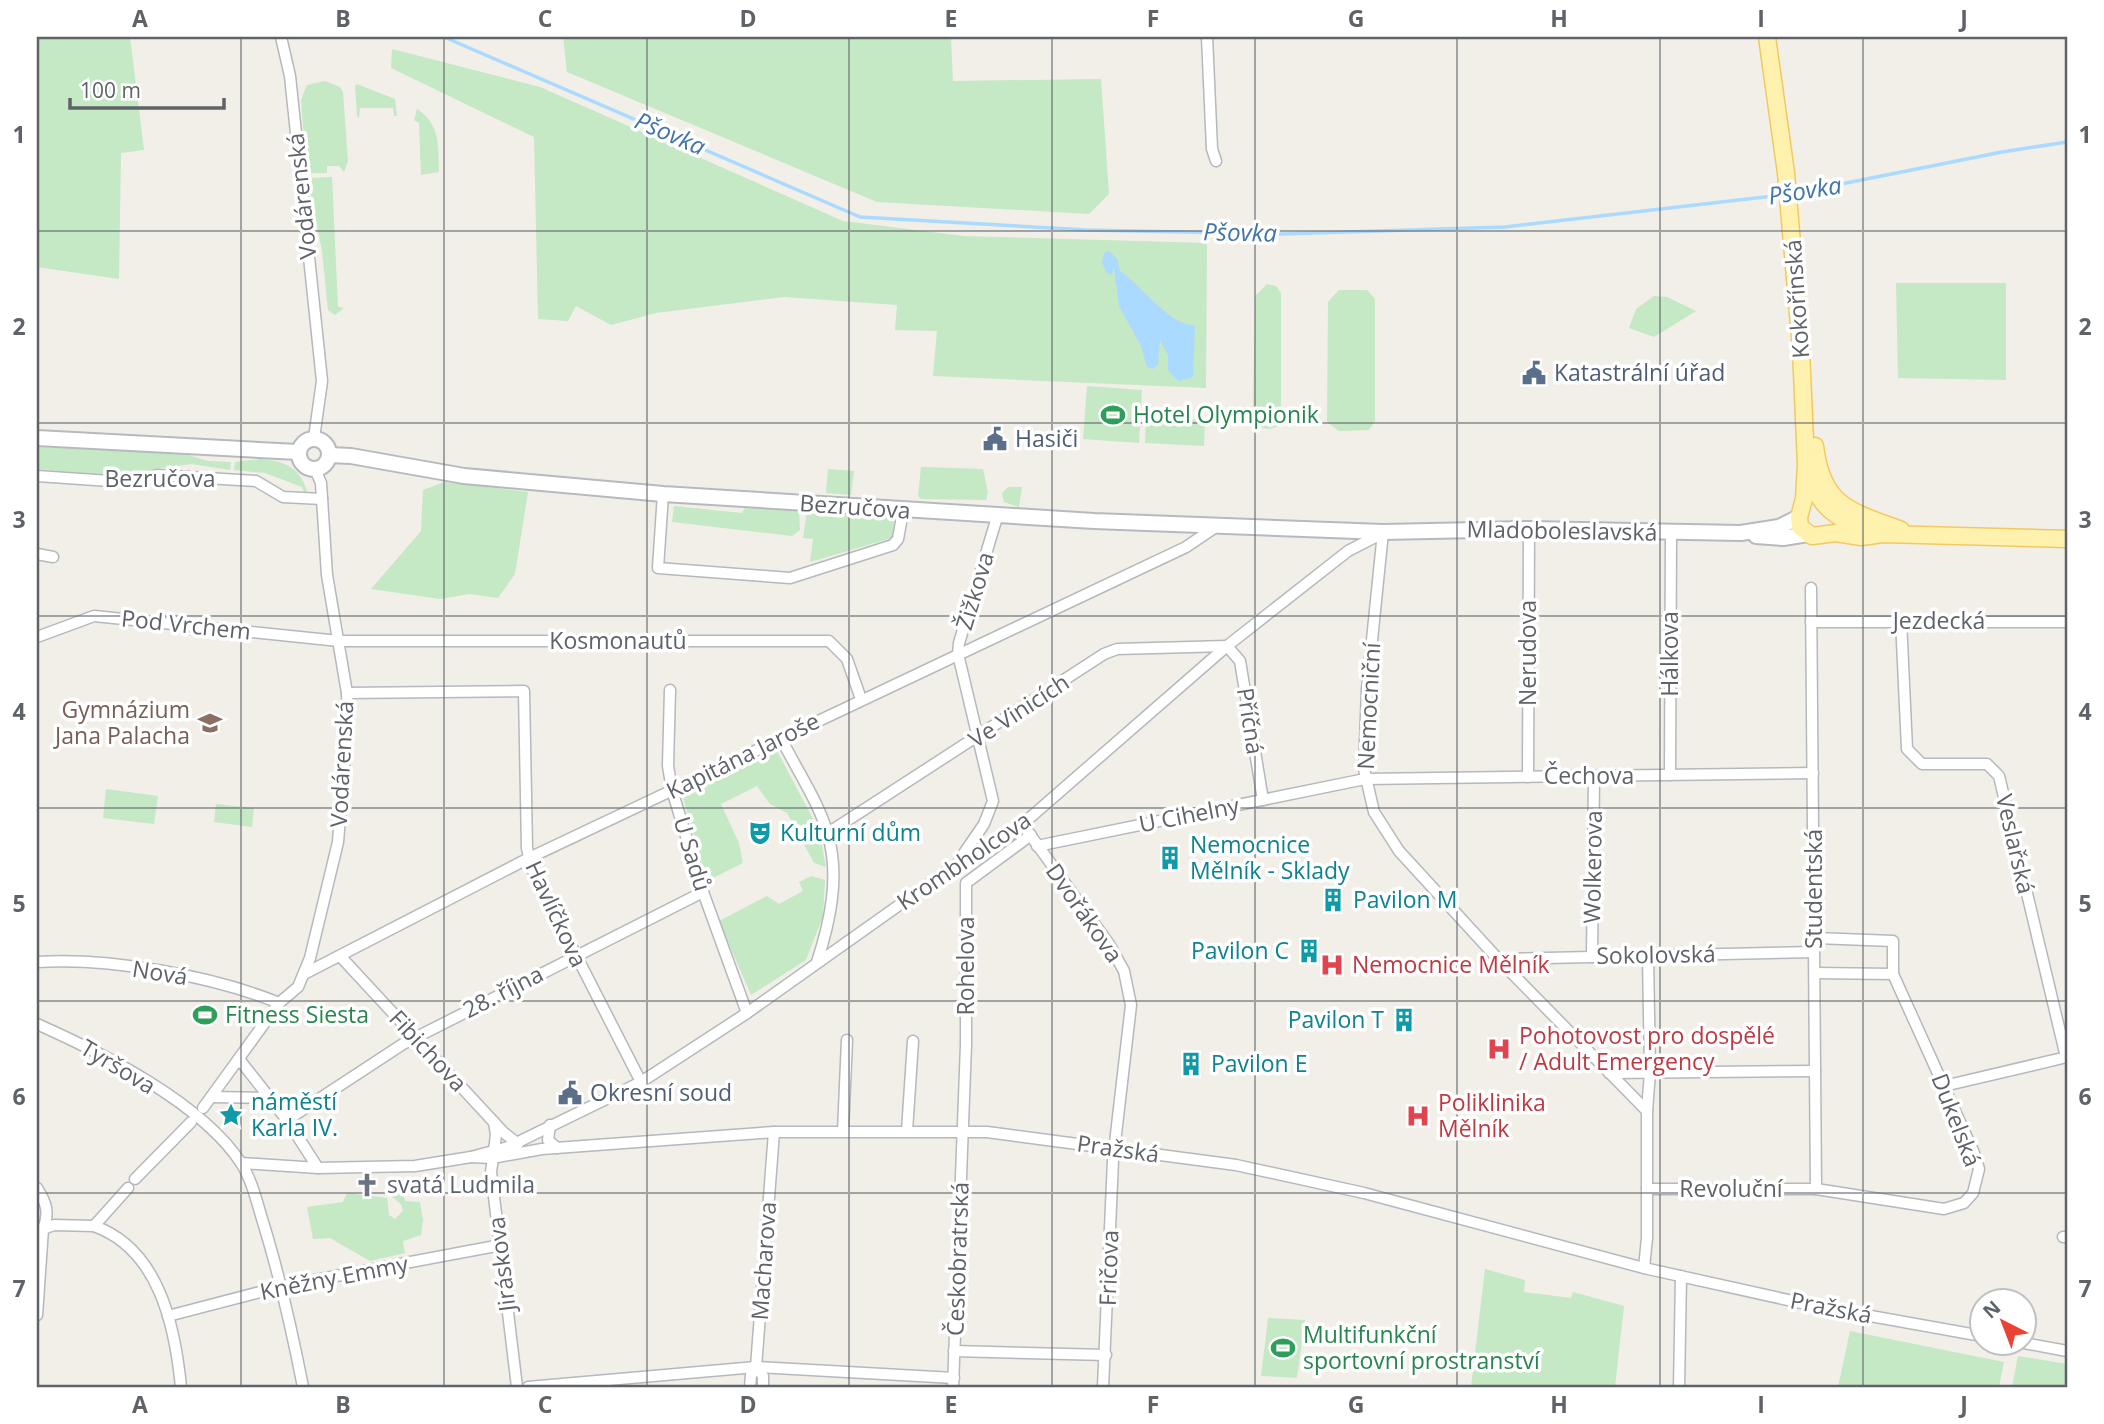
<svg xmlns="http://www.w3.org/2000/svg" width="2104" height="1424" font-family="'Open Sans',sans-serif">
<style>
.green{fill:#c5e8c5}
.water{fill:#aadaff}
.lines{fill:none;stroke-linecap:round;stroke-linejoin:round}
.stream{stroke:#aadaff;stroke-width:3.5}
.street-casing{stroke:#b5b8bc;stroke-width:13}
.secondary-casing{stroke:#b6babf;stroke-width:18}
.primary-casing{stroke:#f2c960;stroke-width:19}
.street{stroke:#fff;stroke-width:10}
.secondary{stroke:#fff;stroke-width:14}
.primary{stroke:#fff2af;stroke-width:16}
.grid{fill:none;stroke:#5f6368;stroke-width:2;stroke-opacity:0.55}
.labels{text-anchor:middle;stroke-width:7;stroke-linejoin:round;paint-order:stroke}
.street-label{font-size:23px;fill:#5f6368;stroke:#fff}
.service-label{font-size:23px;fill:#4e5e75;stroke:#fff;text-anchor:start}
.leisure-label{font-size:23px;fill:#27864d;stroke:#fff;text-anchor:start}
.education-label{font-size:23px;fill:#785e54;stroke:#fff;text-anchor:end}
.culture-label{font-size:23px;fill:#0d838f;stroke:#fff;text-anchor:start}
.health-label{font-size:23px;fill:#be3a42;stroke:#fff;text-anchor:start}
.worship-label{font-size:23px;fill:#5b616d;stroke:#fff;text-anchor:start}
.water-label{font-size:24px;font-style:italic;fill:#4174aa;stroke:#fff}
.neatline{fill:none;stroke:#5f6368;stroke-width:2.5}
.grid-label{font-size:23px;text-anchor:middle;font-weight:bold;fill:#5f6368}
</style>
<rect width="100%" height="100%" fill="#f1efe8"/>
<g class="green">
<polygon points="37,37 130,37 144,150 121,153 119,279 37,267"/>
<polygon points="563,37 951,37 953,81 1101,79 1109,194 1089,214 877,202 567,72"/>
<polygon points="392,49 540,87 843,221 964,236 1207,243 1206,388 933,376 937,331 895,330 897,305 785,297 656,313 611,325 576,306 568,321 538,319 534,137 391,68"/>
<polygon points="325,81 340,87 343,92 348,161 344,172 339,166 327,166 327,173 309,173 306,169 301,100 307,85"/>
<polygon points="357,84 395,99 397,116 394,116 393,108 360,108 359,118 357,116 355,86"/>
<path d="M417,109c24,15 21,38 22,63l-18,3 -2,-52 -5,-3z"/>
<polygon points="332,177 338,307 344,308 335,315 328,310 322,251 308,182 311,178"/>
<polygon points="1896,283 2006,283 2006,380 1898,378"/>
<path d="M1267,284l9,2 5,7v125l-3,8c-11,5 -16,3 -25,-5v-12l2,-113z"/>
<polygon points="1339,290 1367,290 1375,299 1375,421 1369,430 1339,431 1327,422 1328,302"/>
<polygon points="1654,296 1667,297 1696,311 1654,337 1629,328 1636,309"/>
<polygon points="1087,386 1142,390 1139,443 1083,439"/>
<polygon points="1146,417 1205,420 1204,446 1145,443"/>
<polygon points="37,447 182,453 208,461 231,462 230,470 191,464 156,469 138,478 37,469"/>
<path d="M261,459c24,2 40,9 46,33h-3l-2,-5 -37,-14 -31,-3 1,-8z"/>
<polygon points="921,467 983,469 988,493 986,500 921,499 918,496"/>
<polygon points="828,469 854,471 851,495 826,493"/>
<polygon points="444,482 528,492 515,574 498,598 469,594 440,599 371,589 421,531 423,490"/>
<polygon points="1008,487 1022,487 1019,507 1004,502 1002,493"/>
<polygon points="674,506 742,513 745,508 799,510 800,530 792,536 672,522"/>
<polygon points="807,512 895,518 892,538 810,562 813,539 803,538"/>
<polygon points="776,749 819,830 826,867 814,863 787,813 770,804 757,786 721,804 739,843 743,863 707,881 682,794"/>
<polygon points="106,789 158,796 154,824 103,818"/>
<polygon points="216,804 254,808 252,827 214,822"/>
<polygon points="811,876 825,880 823,916 806,960 751,995 719,921 767,896 779,904 803,891 799,882"/>
<polygon points="395,1185 402,1186 405,1201 420,1202 423,1220 421,1235 403,1241 405,1253 370,1261 330,1238 313,1239 307,1207 343,1202 347,1193 387,1198 389,1215 395,1219 403,1211 401,1204 391,1196"/>
<polygon points="1485,1269 1525,1280 1524,1292 1571,1298 1573,1292 1624,1306 1615,1387 1471,1387"/>
<polygon points="1268,1318 1305,1320 1297,1378 1261,1376"/>
<polygon points="1850,1331 2004,1362 1999,1387 1838,1387"/>
<polygon points="2018,1356 2067,1364 2067,1387 2012,1387"/>
</g>
<path class="water" d="M1109,251l8,8 3,12c24,16 46,52 75,55l-2,51 -15,4 -10,-11v-15l-8,-15 -2,25 -5,4 -6,-2 -6,-21 -22,-40 -5,-38 -3,7 -5,-3 -4,-10 2,-9z"/>
<g class="lines">
<g class="stream">
<polyline points="444,37 860,217 1086,230 1282,234 1505,227 1783,195"/>
<polyline points="1791,194 2002,152 2067,142"/>
</g>
<g class="street-casing">
<g id="street">
<polyline points="281,37 290,76 322,381 314,438"/>
<polyline points="1207,37 1212,149 1216,161"/>
<polyline points="37,476 139,483 157,475 256,481 283,497 322,499"/>
<polyline points="663,494 658,568 790,578 893,545 898,539 903,511"/>
<polyline points="1383,532 1367,689 1364,769 1374,812 1399,851 1498,959 1647,1111 1647,1238 1644,1268"/>
<polyline points="37,554 53,557"/>
<polyline points="1811,588 1816,1189"/>
<polyline points="1901,620 1907,749 1922,764 1987,764 1999,776 2066,1057"/>
<polyline points="1811,622 2067,622"/>
<polyline points="37,637 94,616 339,641 829,641 847,659 861,699"/>
<polyline points="670,690 668,766 672,790 703,892 747,1013"/>
<polyline points="347,693 524,691 527,848 531,867 641,1082"/>
<path d="M781,738c15,31 38,64 47,97 12,42 2,87 -11,127l3,-1"/>
<polyline points="1670,775 1671,532"/>
<polyline points="1528,777 1529,529"/>
<polyline points="1023,825 1109,944 1124,971 1131,1005 1113,1160 1103,1387"/>
<polyline points="828,833 1104,654 1117,649 1227,646 1240,661 1263,800"/>
<polyline points="1037,846 1365,779 1813,773"/>
<polyline points="960,859 984,824 993,801 958,654 959,643 998,514"/>
<polyline points="341,957 503,1132 518,1144"/>
<polyline points="1592,957 1594,777"/>
<polyline points="1498,959 1814,952"/>
<path d="M37,962c71,-5 176,14 242,41"/>
<polyline points="1815,973 1893,974"/>
<polyline points="304,974 529,858 1186,547 1217,526"/>
<path d="M37,1024c65,29 164,78 204,139 11,17 16,40 22,59 17,55 29,109 40,165"/>
<polyline points="239,1059 287,1120 318,1168"/>
<polyline points="1609,1073 1815,1071"/>
<polyline points="1944,1086 2067,1057"/>
<polyline points="211,1097 270,1098"/>
<polyline points="203,1108 279,1003 298,987 310,958 338,842 348,718 347,693 327,575 321,483 315,469"/>
<polyline points="1647,1111 1650,1072 1648,956"/>
<polyline points="287,1120 403,1044 703,892"/>
<polyline points="494,1122 496,1135 491,1172 517,1387"/>
<polyline points="550,1125 548,1140 557,1148"/>
<polyline points="843,1131 847,1040"/>
<polyline points="907,1131 913,1041"/>
<polyline points="471,1157 492,1158 542,1149 774,1132 987,1132 1236,1165 1364,1193 1644,1268 1815,1306 1982,1336"/>
<polyline points="241,1163 318,1168 415,1166 471,1157 508,1147 641,1082 747,1013 957,864 1010,835 1227,646 1348,551 1383,533"/>
<polyline points="135,1179 191,1122"/>
<path d="M37,1188c9,14 13,25 6,41l-6,86"/>
<polyline points="1647,1189 1816,1189 1944,1209 1964,1203 1973,1193 1979,1169 1974,1153 1893,974 1893,941 1816,938"/>
<path d="M94,1226c65,23 81,100 87,161"/>
<polyline points="43,1229 54,1225 94,1226 128,1188"/>
<polyline points="2063,1237 2067,1237"/>
<polyline points="168,1316 283,1286 501,1245"/>
<polyline points="2024,1343 2067,1351"/>
<polyline points="954,1351 1106,1355"/>
<polyline points="528,1387 756,1367 954,1378"/>
<polyline points="750,1387 751,1375 756,1367"/>
<polyline points="763,1387 763,1376 756,1367 774,1132"/>
<polyline points="953,1387 966,1045 966,883 1031,835"/>
<polyline points="1679,1387 1681,1276"/>
</g>
</g>
<g class="secondary-casing">
<g id="secondary">
<polyline points="37,438 298,452"/>
<circle cx="314" cy="454" r="15"/>
<polyline points="329,455 351,456 464,476 663,494 1094,521 1383,532 1529,529 1741,533 1779,527 1799,517"/>
<polyline points="1756,536 1783,538 1808,534"/>
</g>
</g>
<g class="primary-casing">
<g id="primary">
<polyline points="1767,37 1786,173 1801,349 1806,465 1804,499 1799,517 1800,527 1812,536 1836,533 1861,537 1883,534 2067,539"/>
<path d="M1815,446c7,60 35,65 86,84"/>
<path d="M1809,475c10,33 30,46 62,55"/>
</g>
</g>
<use href="#street" class="street"/>
<use href="#secondary" class="secondary"/>
<use href="#primary" class="primary"/>
</g>
<path class="grid" d="M241,37v1350M444,37v1350M647,37v1350M849,37v1350M1052,37v1350M1255,37v1350M1457,37v1350M1660,37v1350M1863,37v1350M37,231h2030M37,423h2030M37,616h2030M37,808h2030M37,1001h2030M37,1193h2030"/>
<defs>
<g id="civic-bare" transform="scale(1.89)"><path d="M-.6-6.5H3V-4.5H.6V-3L4-1V1h2V6H-6V1h2V-1L-.6-3ZM-1.2 2.5V6h2.4V2.5Z" fill="#5c6f8a" stroke="#fff" stroke-width="2.5" paint-order="stroke"/></g>
<g id="stadium-bare" transform="scale(1.89)"><path d="M0-5a6.5 5 0 1 0 0 10a6.5 5 0 1 0 0-10ZM-3.5-1.8h7v3.6h-7Z" fill="#2e9e5b" stroke="#fff" stroke-width="2.5" paint-order="stroke"/></g>
<g id="school-bare" transform="scale(1.89)"><path d="M0-5L7-2L0 1L-7-2ZM-4 1L0 2.5L4 1V4Q0 6-4 4Z" fill="#8d6e63" stroke="#fff" stroke-width="2.5" paint-order="stroke"/></g>
<g id="theatre-bare" transform="scale(1.89)"><path d="M-5-5.5Q0-4 5-5.5V0Q5 5 0 6Q-5 5-5 0ZM-3.3-2.5H-1v1.5H-3.3ZM1-2.5H3.3v1.5H1ZM-2.8 1Q0 5.5 2.8 1Z" fill="#0f9aa8" stroke="#fff" stroke-width="2.5" paint-order="stroke"/></g>
<g id="building-bare" transform="scale(1.89)"><path d="M-4-6H4V6H1V3H-1V6H-4ZM-2.5-4.3h1.7v1.8h-1.7ZM.8-4.3h1.7v1.8H.8ZM-2.5-1h1.7V.8h-1.7ZM.8-1h1.7V.8H.8Z" fill="#0f9aa8" stroke="#fff" stroke-width="2.5" paint-order="stroke"/></g>
<g id="hospital-bare" transform="scale(1.89)"><path d="M-5-5h3v3.5h4V-5h3V5h-3V1.5h-4V5h-3Z" fill="#e0444e" stroke="#fff" stroke-width="2.5" paint-order="stroke"/></g>
<g id="sight-bare" transform="scale(1.89)"><path d="M0-6L1.8-2.2L6-1.7L2.9 1.2L3.7 5.4L0 3.3L-3.7 5.4L-2.9 1.2L-6-1.7L-1.8-2.2Z" fill="#0f9aa8" stroke="#fff" stroke-width="2.5" paint-order="stroke"/></g>
<g id="church-bare" transform="scale(1.89)"><path d="M-1.2-6h2.4v3.5h3.3v2.4h-3.3V6h-2.4V-.1h-3.3v-2.4h3.3Z" fill="#6b7280" stroke="#fff" stroke-width="2.5" paint-order="stroke"/></g>
</defs>
<g fill-rule="evenodd">
<use href="#civic-bare" x="1534" y="373"/>
<use href="#stadium-bare" x="1113" y="415"/>
<use href="#civic-bare" x="995" y="439"/>
<use href="#school-bare" x="210" y="723"/>
<use href="#theatre-bare" x="760" y="833"/>
<use href="#building-bare" x="1170" y="858"/>
<use href="#building-bare" x="1333" y="900"/>
<use href="#building-bare" x="1309" y="951"/>
<use href="#hospital-bare" x="1332" y="965"/>
<use href="#stadium-bare" x="205" y="1015"/>
<use href="#building-bare" x="1404" y="1020"/>
<use href="#hospital-bare" x="1499" y="1049"/>
<use href="#building-bare" x="1191" y="1064"/>
<use href="#civic-bare" x="570" y="1093"/>
<use href="#sight-bare" x="231" y="1115"/>
<use href="#hospital-bare" x="1418" y="1116"/>
<use href="#church-bare" x="367" y="1185"/>
<use href="#stadium-bare" x="1283" y="1348"/>
</g>
<g class="labels">
<g class="street-label">
<text transform="translate(302 196) rotate(-96)" y="8">Vodárenská</text>
<text transform="translate(1797 299) rotate(-94)" y="8">Kokořínská</text>
<text x="160" y="487">Bezručova</text>
<text transform="translate(855 507) rotate(4)" y="8">Bezručova</text>
<text transform="translate(1562 531) rotate(1)" y="8">Mladoboleslavská</text>
<text transform="translate(975 591) rotate(-73)" y="8">Žižkova</text>
<text x="1939" y="629">Jezdecká</text>
<text transform="translate(186 625) rotate(6)" y="8">Pod Vrchem</text>
<text x="618" y="649">Kosmonautů</text>
<text transform="translate(1528 653) rotate(-90)" y="8">Nerudova</text>
<text transform="translate(1670 654) rotate(-90)" y="8">Hálkova</text>
<text transform="translate(1369 706) rotate(-87)" y="8">Nemocniční</text>
<text transform="translate(1019 711) rotate(-33)" y="8">Ve Vinicích</text>
<text transform="translate(1250 721) rotate(81)" y="8">Příčná</text>
<text transform="translate(743 756) rotate(-26)" y="8">Kapitána Jaroše</text>
<text transform="translate(342 764) rotate(-87)" y="8">Vodárenská</text>
<text x="1589" y="784">Čechova</text>
<text transform="translate(1189 815) rotate(-11)" y="8">U Cihelny</text>
<text transform="translate(2015 844) rotate(77)" y="8">Veslařská</text>
<text transform="translate(692 854) rotate(73)" y="8">U Sadů</text>
<text transform="translate(964 861) rotate(-34)" y="8">Krombholcova</text>
<text transform="translate(1593 867) rotate(-89)" y="8">Wolkerova</text>
<text transform="translate(1814 889) rotate(-90)" y="8">Studentská</text>
<text transform="translate(1084 913) rotate(55)" y="8">Dvořákova</text>
<text transform="translate(556 914) rotate(65)" y="8">Havlíčkova</text>
<text transform="translate(1656 955) rotate(-1)" y="8">Sokolovská</text>
<text transform="translate(966 966) rotate(-90)" y="8">Rohelova</text>
<text transform="translate(160 973) rotate(9)" y="8">Nová</text>
<text transform="translate(503 992) rotate(-27)" y="8">28. října</text>
<text transform="translate(428 1051) rotate(47)" y="8">Fibichova</text>
<text transform="translate(118 1067) rotate(31)" y="8">Tyršova</text>
<text transform="translate(1956 1120) rotate(69)" y="8">Dukelská</text>
<text transform="translate(1118 1149) rotate(8)" y="8">Pražská</text>
<text x="1731" y="1197">Revoluční</text>
<text transform="translate(958 1259) rotate(-88)" y="8">Českobratrská</text>
<text transform="translate(764 1261) rotate(-86)" y="8">Macharova</text>
<text transform="translate(502 1264) rotate(-97)" y="8">Jiráskova</text>
<text transform="translate(1109 1268) rotate(-88)" y="8">Fričova</text>
<text transform="translate(334 1278) rotate(-11)" y="8">Kněžny Emmy</text>
<text transform="translate(1831 1308) rotate(11)" y="8">Pražská</text>
</g>
<g class="service-label">
<text x="1554" y="381">Katastrální úřad</text>
<text x="1015" y="447">Hasiči</text>
<text x="590" y="1101">Okresní soud</text>
</g>
<g class="leisure-label">
<text x="1133" y="423">Hotel Olympionik</text>
<text x="225" y="1023">Fitness Siesta</text>
<text x="1303" y="1343">Multifunkční<tspan x="1303" dy="26">sportovní prostranství</tspan></text>
</g>
<g class="education-label">
<text x="190" y="718">Gymnázium<tspan x="190" dy="26">Jana Palacha</tspan></text>
</g>
<g class="culture-label">
<text x="780" y="841">Kulturní dům</text>
<text x="1190" y="853">Nemocnice<tspan x="1190" dy="26">Mělník - Sklady</tspan></text>
<text x="1353" y="908">Pavilon M</text>
<text x="1289" y="959" text-anchor="end">Pavilon C</text>
<text x="1384" y="1028" text-anchor="end">Pavilon T</text>
<text x="1211" y="1072">Pavilon E</text>
<text x="251" y="1110">náměstí<tspan x="251" dy="26">Karla IV.</tspan></text>
</g>
<g class="health-label">
<text x="1352" y="973">Nemocnice Mělník</text>
<text x="1519" y="1044">Pohotovost pro dospělé<tspan x="1519" dy="26">/ Adult Emergency</tspan></text>
<text x="1438" y="1111">Poliklinika<tspan x="1438" dy="26">Mělník</tspan></text>
</g>
<g class="worship-label">
<text x="387" y="1193">svatá Ludmila</text>
</g>
<g class="water-label">
<text transform="translate(670 134) rotate(23)" y="8">Pšovka</text>
<text transform="translate(1805 191) rotate(-9)" y="8">Pšovka</text>
<text transform="translate(1240 233) rotate(1)" y="8">Pšovka</text>
</g>
</g>
<rect width="2104" height="1424" fill="none" stroke="#ffffff" stroke-width="77"/>
<g transform="translate(2003 1322) rotate(318)"><circle r="33" fill="#ffffff" stroke="#bfc1c3" stroke-width="2"/>
<path d="M0-5L12 26L0 18L-12 26Z" fill="#ea4335"/>
<text y="-10" font-size="19" font-weight="bold" text-anchor="middle" fill="#5f6368">N</text>
</g>
<path d="M70 98v10h154v-10" fill="none" stroke="#5f6368" stroke-width="3.5"/>
<text x="80" y="98" font-size="21" fill="#5f6368" stroke="#ffffff" stroke-width="5" paint-order="stroke">100 m</text>
<rect x="38" y="38" width="2028" height="1348" class="neatline"/>
<g class="grid-label">
<text x="140" y="27">A</text>
<text x="343" y="27">B</text>
<text x="545" y="27">C</text>
<text x="748" y="27">D</text>
<text x="951" y="27">E</text>
<text x="1153" y="27">F</text>
<text x="1356" y="27">G</text>
<text x="1559" y="27">H</text>
<text x="1761" y="27">I</text>
<text x="1964" y="27">J</text>
<text x="19" y="143">1</text>
<text x="2085" y="143">1</text>
<text x="19" y="335">2</text>
<text x="2085" y="335">2</text>
<text x="19" y="528">3</text>
<text x="2085" y="528">3</text>
<text x="19" y="720">4</text>
<text x="2085" y="720">4</text>
<text x="19" y="912">5</text>
<text x="2085" y="912">5</text>
<text x="19" y="1105">6</text>
<text x="2085" y="1105">6</text>
<text x="19" y="1297">7</text>
<text x="2085" y="1297">7</text>
<text x="140" y="1413">A</text>
<text x="343" y="1413">B</text>
<text x="545" y="1413">C</text>
<text x="748" y="1413">D</text>
<text x="951" y="1413">E</text>
<text x="1153" y="1413">F</text>
<text x="1356" y="1413">G</text>
<text x="1559" y="1413">H</text>
<text x="1761" y="1413">I</text>
<text x="1964" y="1413">J</text>
</g>
</svg>
